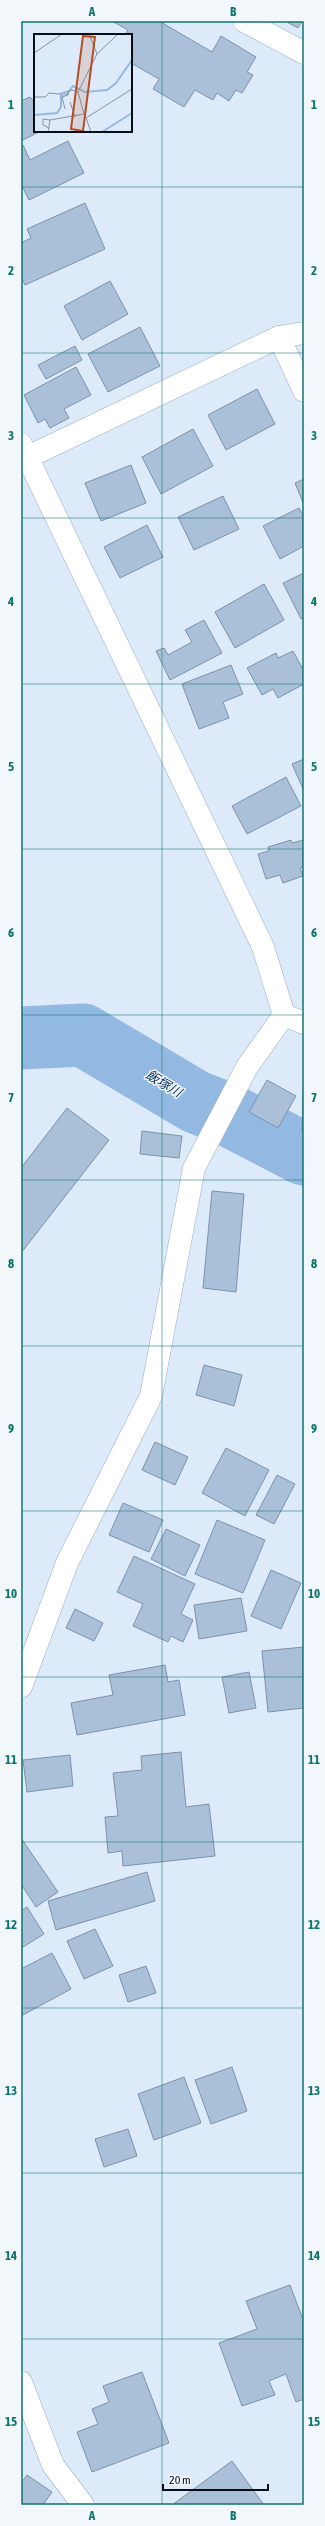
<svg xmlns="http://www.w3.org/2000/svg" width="325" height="2526" font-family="'Asap Condensed','Noto Sans JP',sans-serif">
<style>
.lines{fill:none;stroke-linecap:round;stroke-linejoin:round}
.river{stroke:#93b9e3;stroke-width:63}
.building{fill:#aac0d8;stroke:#7d92aa}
.minor-casing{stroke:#99aec6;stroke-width:23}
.minor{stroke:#fff;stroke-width:22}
.grid{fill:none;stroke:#0f766e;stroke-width:1;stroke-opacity:0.55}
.labels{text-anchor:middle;stroke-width:3;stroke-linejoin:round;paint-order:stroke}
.water-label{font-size:13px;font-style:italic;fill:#073157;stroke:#f2f7fc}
.inset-river{fill:none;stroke:#93b9e3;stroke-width:2}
.inset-road{fill:none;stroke:#87929e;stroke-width:1}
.view{fill:#b44e23;fill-opacity:0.15;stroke:#b44e23;stroke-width:2}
.inset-edge{fill:none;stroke:#060d15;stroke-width:2}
.neatline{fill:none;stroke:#0f766e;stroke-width:1.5}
.grid-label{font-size:13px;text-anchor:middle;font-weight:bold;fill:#0f766e}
</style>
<rect width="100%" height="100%" fill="#ddeafa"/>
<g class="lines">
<polyline class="river" points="21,1038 83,1035 196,1102 225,1113 304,1154"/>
</g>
<g class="building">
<polygon points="112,21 159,21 212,52 221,36 256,57 247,72 253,75 242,93 236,90 229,101 217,93 213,100 195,90 184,107 153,89 159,79 131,63 133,48 131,47 131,35 125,35 128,30"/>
<polygon points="285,21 302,21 298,28"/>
<polygon points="30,97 35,103 35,131 41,131 21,141 21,101"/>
<polygon points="68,141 84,173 29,200 21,184 21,146 23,145 30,160"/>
<polygon points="85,203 105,249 25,285 21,277 21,243 31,238 27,229"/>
<polygon points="110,281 128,314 82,340 64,306"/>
<polygon points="140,327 160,366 108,392 88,354"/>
<polygon points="75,346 82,360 46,379 38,365"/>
<polygon points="76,367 91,395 64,409 69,418 50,428 45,419 38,423 24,395"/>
<polygon points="257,389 275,424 226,450 208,415"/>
<polygon points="193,429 213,466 161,494 142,457"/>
<polygon points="131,465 146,503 101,521 85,483"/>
<polygon points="304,479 304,505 295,483"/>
<polygon points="223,496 239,529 194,550 178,517"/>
<polygon points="299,508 304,517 304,546 280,559 263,526"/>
<polygon points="147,525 163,557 120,578 104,547"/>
<polygon points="304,573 304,618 301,619 283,583"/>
<polygon points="264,584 284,620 235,648 215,612"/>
<polygon points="204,620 222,653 170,680 156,651 164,648 168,655 192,642 185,630"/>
<polygon points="293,651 304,671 304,684 278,698 273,689 262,695 247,668 276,653 278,658"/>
<polygon points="231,665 243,694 223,702 229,718 199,729 182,684"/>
<polygon points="304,759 304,791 292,764"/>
<polygon points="286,777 301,806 247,834 232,806"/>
<polygon points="291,840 292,843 304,840 304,867 300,868 303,876 283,883 280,875 266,879 258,854 269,851 268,847"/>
<polygon points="267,1080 296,1096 278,1128 249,1112"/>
<polygon points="303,1090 304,1090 304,1132 302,1132"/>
<polygon points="67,1108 109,1140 21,1253 21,1168"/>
<polygon points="142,1131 182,1136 179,1158 140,1154"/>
<polygon points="212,1191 244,1194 236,1292 203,1288"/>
<polygon points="204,1365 242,1375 234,1406 196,1395"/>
<polygon points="155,1442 188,1457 175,1485 142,1470"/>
<polygon points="226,1448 269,1470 245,1516 202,1493"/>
<polygon points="277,1475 295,1484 274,1524 256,1515"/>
<polygon points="123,1503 163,1520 149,1552 109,1535"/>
<polygon points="217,1520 265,1540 243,1593 195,1574"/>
<polygon points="166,1529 200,1545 185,1576 151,1559"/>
<polygon points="134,1556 195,1584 181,1614 193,1620 183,1642 171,1636 168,1642 133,1626 143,1604 117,1592"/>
<polygon points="271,1570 301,1583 281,1629 251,1616"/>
<polygon points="241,1598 247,1631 199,1639 194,1605"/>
<polygon points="75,1609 103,1623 94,1641 66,1628"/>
<polygon points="304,1647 304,1708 268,1712 262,1651"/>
<polygon points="165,1665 168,1682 179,1680 185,1715 77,1735 71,1703 113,1695 109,1675"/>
<polygon points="249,1672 256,1708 229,1713 222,1677"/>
<polygon points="181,1752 186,1807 209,1804 215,1856 123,1866 122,1851 108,1853 105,1817 118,1816 113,1773 142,1770 141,1756"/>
<polygon points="70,1755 73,1786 27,1792 23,1760"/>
<polygon points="21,1838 58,1892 36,1907 21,1884"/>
<polygon points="147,1872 155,1901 56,1930 48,1901"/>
<polygon points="27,1907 44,1934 23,1947 21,1943 21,1911"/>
<polygon points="95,1929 113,1966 84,1979 67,1941"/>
<polygon points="52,1953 71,1989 21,2016 21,1969"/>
<polygon points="146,1966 156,1993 128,2002 119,1975"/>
<polygon points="232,2067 247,2111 211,2124 195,2080"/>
<polygon points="184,2077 201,2123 154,2140 138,2094"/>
<polygon points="128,2129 137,2156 104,2167 95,2139"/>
<polygon points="290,2285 304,2322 304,2399 296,2402 286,2374 269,2381 275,2395 242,2406 219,2343 257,2329 246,2301"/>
<polygon points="142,2372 169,2443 92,2472 77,2432 98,2424 92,2409 109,2402 103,2386"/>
<polygon points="232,2461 264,2505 172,2505"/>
<polygon points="27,2475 52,2492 43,2505 21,2505 21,2483"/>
</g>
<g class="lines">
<g class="minor-casing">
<g id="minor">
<polyline points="244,21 304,53"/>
<polyline points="279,337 304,391"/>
<polyline points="21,444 263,947 284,1015 304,1023"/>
<polyline points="28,457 279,337 304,333"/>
<polyline points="21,1687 67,1563 151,1396 194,1168 247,1067 284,1015"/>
<polyline points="21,2382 53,2465 83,2505"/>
</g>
</g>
<use href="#minor" class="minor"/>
</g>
<path class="grid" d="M162,21v2484M21,187h283M21,353h283M21,518h283M21,684h283M21,849h283M21,1015h283M21,1180h283M21,1346h283M21,1511h283M21,1677h283M21,1842h283M21,2008h283M21,2173h283M21,2339h283"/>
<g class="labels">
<g class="water-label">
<text transform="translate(164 1083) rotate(31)" y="5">飯塚川</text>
</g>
</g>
<g transform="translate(34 34)">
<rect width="98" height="98" fill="#ddeafa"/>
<path class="inset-river" d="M0,81l23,-2 4,-6v-12l6,-1 6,-8 12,6 22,-2 9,-7 16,-23M68,98l30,-19"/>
<path class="inset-road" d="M55,0l8,20M0,19l28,-19M44,58l19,-38 21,-20M44,58l6,22M0,63h11l4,-4 10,1 13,-4 6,2M36,68l5,15M31,75l-3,-12 6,-2 1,-4M52,84l46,-29M52,84l5,14M15,94l-6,-3v-6l7,1M14,98l2,-12 34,-6"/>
<path class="view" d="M49,2l12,1 -12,94 -12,-2z"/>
<rect width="98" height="98" class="inset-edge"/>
</g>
<rect width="325" height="2526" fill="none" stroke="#f2f7fc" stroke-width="44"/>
<path d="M163 2484v6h105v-6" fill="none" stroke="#060d15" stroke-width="2"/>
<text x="169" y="2484" font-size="12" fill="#060d15" stroke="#f2f7fc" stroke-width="3" paint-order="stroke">20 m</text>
<rect x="22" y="22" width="281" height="2482" class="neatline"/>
<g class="grid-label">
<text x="92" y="16">A</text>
<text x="233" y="16">B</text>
<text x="11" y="109">1</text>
<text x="314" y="109">1</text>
<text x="11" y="275">2</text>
<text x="314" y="275">2</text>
<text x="11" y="440">3</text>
<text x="314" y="440">3</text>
<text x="11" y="606">4</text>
<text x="314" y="606">4</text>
<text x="11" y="771">5</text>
<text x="314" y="771">5</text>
<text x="11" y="937">6</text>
<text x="314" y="937">6</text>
<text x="11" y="1102">7</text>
<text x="314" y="1102">7</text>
<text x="11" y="1268">8</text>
<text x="314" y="1268">8</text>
<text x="11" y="1433">9</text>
<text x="314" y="1433">9</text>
<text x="11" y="1598">10</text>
<text x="314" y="1598">10</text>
<text x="11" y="1764">11</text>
<text x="314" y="1764">11</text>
<text x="11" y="1929">12</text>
<text x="314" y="1929">12</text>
<text x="11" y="2095">13</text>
<text x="314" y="2095">13</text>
<text x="11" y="2260">14</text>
<text x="314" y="2260">14</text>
<text x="11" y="2426">15</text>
<text x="314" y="2426">15</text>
<text x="92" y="2520">A</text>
<text x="233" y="2520">B</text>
</g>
</svg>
